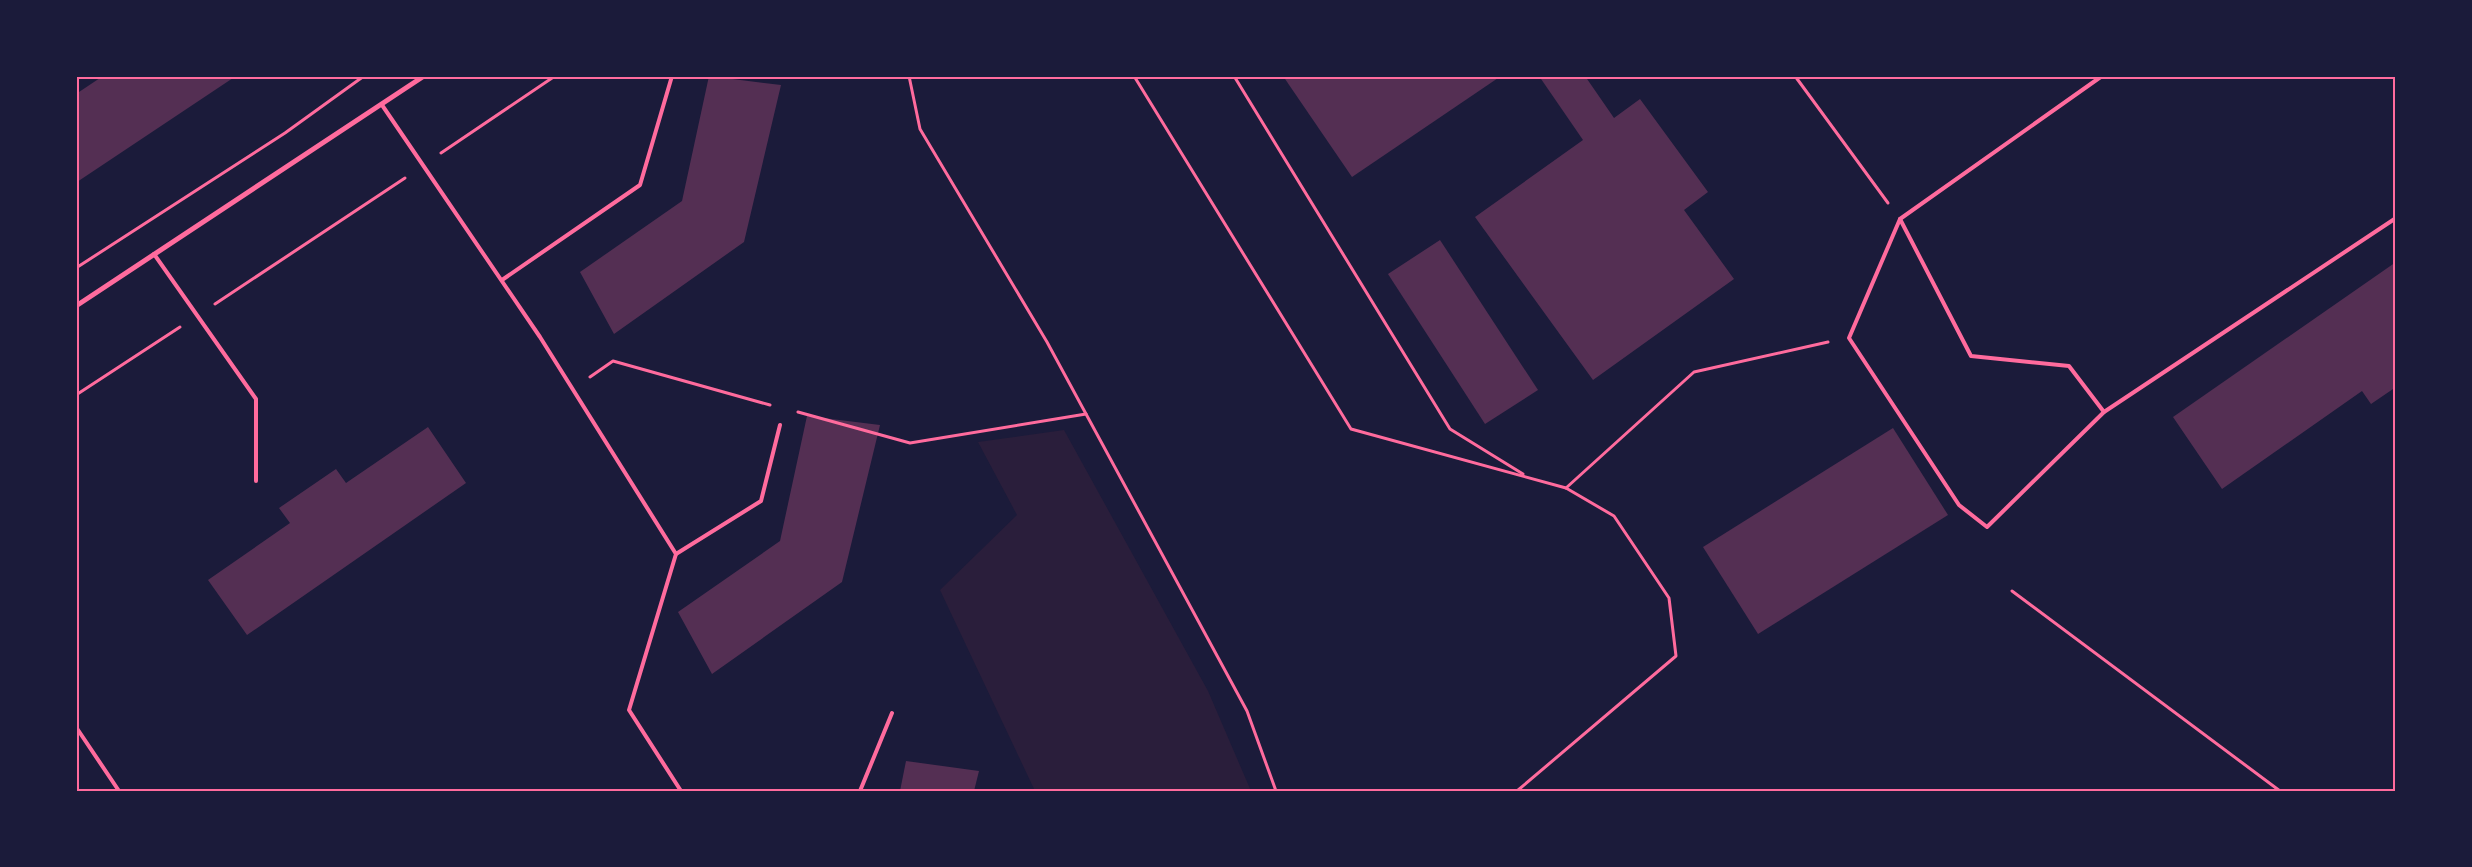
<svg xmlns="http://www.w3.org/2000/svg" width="2472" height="867" font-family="'PT Sans Narrow',sans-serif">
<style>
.green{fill:#2a1e3b}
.building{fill:#542f53}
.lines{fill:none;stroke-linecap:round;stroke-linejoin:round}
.path{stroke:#ff6b9d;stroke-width:3}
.service{stroke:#ff6b9d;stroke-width:4}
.minor{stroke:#ff6b9d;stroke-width:5}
.neatline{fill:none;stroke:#ff6b9d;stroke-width:2}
</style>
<rect width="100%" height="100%" fill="#1b1b3a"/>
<polygon class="green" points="1064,430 1208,691 1251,791 1035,791 940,590 1017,515 978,442"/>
<g class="building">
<polygon points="103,76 236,76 77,182 76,94"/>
<polygon points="709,76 781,85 744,242 614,334 580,272 682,201"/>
<polygon points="1283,76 1501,76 1352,177"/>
<polygon points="1539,76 1585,76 1614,118 1640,99 1708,192 1684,210 1734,279 1593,380 1475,217 1583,140"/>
<polygon points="1440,240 1538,390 1485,424 1388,274"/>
<polygon points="2396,262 2396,387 2371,404 2362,391 2222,489 2173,417"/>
<polygon points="807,416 880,425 842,582 712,674 678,612 780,541"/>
<polygon points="428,427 466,483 247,635 208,580 290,523 279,508 336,469 346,483"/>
<polygon points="1893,428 1948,515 1758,634 1703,547"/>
<polygon points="906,761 979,771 974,791 900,791"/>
</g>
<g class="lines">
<g class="path">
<polyline points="909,76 920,129 1047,342 1247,711 1276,791"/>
<polyline points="1134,76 1351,429 1566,488 1614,516 1669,598 1676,656 1517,791"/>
<polyline points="1234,76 1450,429 1523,474"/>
<polyline points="1795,76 1888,203"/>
<polyline points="441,153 555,76"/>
<polyline points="76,268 285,133 364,76"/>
<polyline points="215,304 405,178"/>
<polyline points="590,377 613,361 770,405"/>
<polyline points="76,395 180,327"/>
<polyline points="798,412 910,443 1086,414"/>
<polyline points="1566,488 1694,372 1828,342"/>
<polyline points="2012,591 2280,791"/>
</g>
<g class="service">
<polyline points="2102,76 1900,219 1849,338 1959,505 1987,527 2104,412 2396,218"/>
<polyline points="382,105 540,337 676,554 629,710 681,791"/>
<polyline points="1900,219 1971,356 2069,366 2104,412"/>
<polyline points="154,254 256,399 256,481"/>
<polyline points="502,280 640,185 672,76"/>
<polyline points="676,554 761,501 780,425"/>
<polyline points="76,727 119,791"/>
<polyline points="860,791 892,713"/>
</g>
<polyline class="minor" points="76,306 424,76"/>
</g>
<rect width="2472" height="867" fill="none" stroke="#1b1b3a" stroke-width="155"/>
<rect x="78" y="78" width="2316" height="712" class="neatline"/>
</svg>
